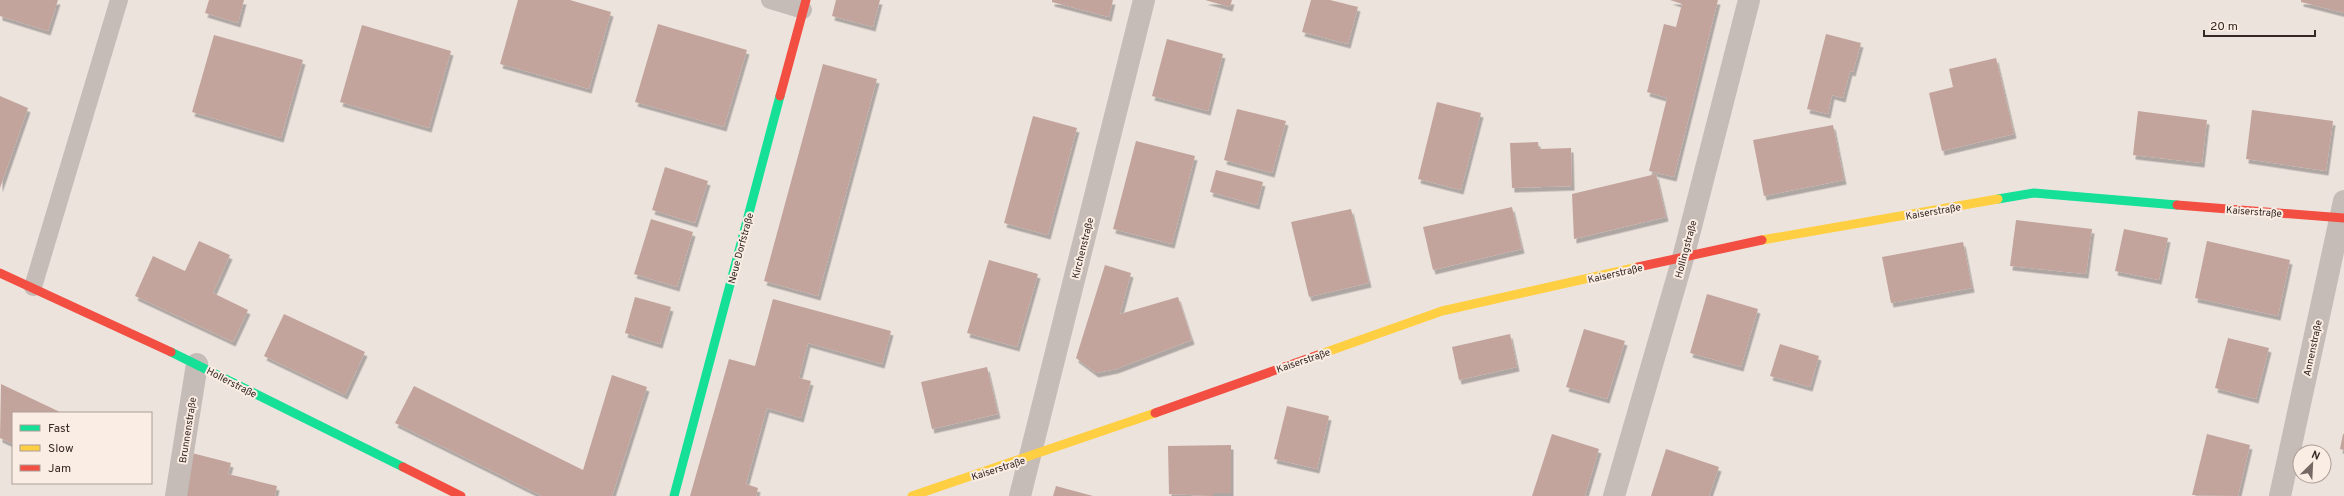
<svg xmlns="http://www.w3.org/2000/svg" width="2344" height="496" font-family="Overpass,sans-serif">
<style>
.building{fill:#c2a49d;filter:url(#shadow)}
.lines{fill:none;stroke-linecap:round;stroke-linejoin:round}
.lane{stroke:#c5bcb7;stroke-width:18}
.street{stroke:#c5bcb7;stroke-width:22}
.fast{stroke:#16e098;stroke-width:9}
.slow{stroke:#ffcf43;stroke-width:9}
.jam{stroke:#f24e42;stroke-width:9}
.labels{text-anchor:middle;stroke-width:4;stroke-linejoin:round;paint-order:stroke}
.street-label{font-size:10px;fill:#362825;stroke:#faede3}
</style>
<defs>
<filter id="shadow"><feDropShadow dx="2.5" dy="4.5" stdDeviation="0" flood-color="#0004"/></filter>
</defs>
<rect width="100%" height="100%" fill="#ede3dd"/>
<g class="building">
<polygon points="0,0 58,0 48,31 0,16"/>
<polygon points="209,0 244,0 238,23 205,13"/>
<polygon points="518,0 570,0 611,12 589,89 500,64"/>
<polygon points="836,0 880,0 873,27 832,16"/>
<polygon points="1052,0 1113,0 1109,17 1052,2"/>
<polygon points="1205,0 1232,0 1230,7"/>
<polygon points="1311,0 1330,0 1358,7 1348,44 1302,32"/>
<polygon points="1670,0 1718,0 1674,177 1649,171 1667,98 1647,92 1664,24 1676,27 1682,4"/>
<polygon points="2301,0 2344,0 2344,13 2301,2"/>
<polygon points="658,24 747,50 724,127 635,102"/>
<polygon points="362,25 451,51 429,128 340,102"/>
<polygon points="1826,34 1861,43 1853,72 1850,71 1843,98 1832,95 1828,114 1807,109"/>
<polygon points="214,35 303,60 281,138 192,112"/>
<polygon points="1167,39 1223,54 1208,111 1152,96"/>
<polygon points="1996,58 2014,134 1942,151 1929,93 1953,87 1949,69"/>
<polygon points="823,64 877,79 818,296 764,281"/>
<polygon points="0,96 28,108 0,188"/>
<polygon points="1437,102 1481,113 1461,190 1418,179"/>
<polygon points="1237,109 1286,121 1272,173 1224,160"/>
<polygon points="2252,110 2333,121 2326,171 2246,159"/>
<polygon points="2138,111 2207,120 2202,163 2133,155"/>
<polygon points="1033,116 1077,128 1048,235 1004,223"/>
<polygon points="1833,125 1844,180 1764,196 1753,140"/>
<polygon points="1136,141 1195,156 1172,244 1113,229"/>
<polygon points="1538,142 1539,149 1571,148 1572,186 1512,188 1510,143"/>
<polygon points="665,167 708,181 695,223 652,210"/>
<polygon points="1216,170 1263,182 1257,205 1210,192"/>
<polygon points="1656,174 1666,217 1574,239 1572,194"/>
<polygon points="1512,207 1522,249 1433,270 1423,227"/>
<polygon points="1351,209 1369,283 1309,297 1291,222"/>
<polygon points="651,219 693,232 677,287 634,274"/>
<polygon points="2016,220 2092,229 2086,274 2010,266"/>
<polygon points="2124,229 2168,238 2159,280 2115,271"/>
<polygon points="199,241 230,255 213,293 248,310 233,342 135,296 153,256 185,271"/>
<polygon points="2207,241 2290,260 2278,316 2195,298"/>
<polygon points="1963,242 1972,288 1891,303 1882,257"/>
<polygon points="989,260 1038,274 1017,347 967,333"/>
<polygon points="1105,265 1131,273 1120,314 1178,297 1192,340 1116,369 1096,373 1076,358"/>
<polygon points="1707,294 1758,309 1741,367 1690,353"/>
<polygon points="635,297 671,307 660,344 625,333"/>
<polygon points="773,299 891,331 882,364 808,343 799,378 811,381 801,418 767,408 746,484 758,488 756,496 690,496 729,359 755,366"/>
<polygon points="284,314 365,352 345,395 264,356"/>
<polygon points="1584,329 1625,341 1607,399 1566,387"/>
<polygon points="1510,334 1517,367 1459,380 1452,347"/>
<polygon points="2228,338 2269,348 2256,399 2215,388"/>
<polygon points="1780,344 1819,356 1810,387 1770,376"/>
<polygon points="987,367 998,414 932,429 921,382"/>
<polygon points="612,375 647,387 612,496 542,496 395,423 414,386 583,470"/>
<polygon points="1,384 62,413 13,413 13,444 0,438"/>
<polygon points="1287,406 1329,416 1317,469 1274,459"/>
<polygon points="1552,434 1599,449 1585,496 1532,496"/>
<polygon points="2207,434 2250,445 2238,496 2192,495"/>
<polygon points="2343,434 2344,434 2344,450 2340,449"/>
<polygon points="1231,445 1231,493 1213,493 1213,496 1169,494 1168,446"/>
<polygon points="1666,449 1719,467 1709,496 1651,496"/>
<polygon points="188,452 231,463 228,474 277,486 275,496 178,496"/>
<polygon points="1056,486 1093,496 1053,496"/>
</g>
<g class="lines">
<g class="lane">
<polyline points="770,0 803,10"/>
<polyline points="33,287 119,0"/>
</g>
<g class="street">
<polyline points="176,496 197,364"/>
<polyline points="1020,496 1144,0"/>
<polyline points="1614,496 1683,258 1749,0"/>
<polyline points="2280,496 2344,201"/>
</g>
<g class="fast">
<polyline points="1998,199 2034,193 2177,205"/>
<polyline points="171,352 403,467"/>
<polyline points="674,496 780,96"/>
</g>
<g class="slow">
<polyline points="1762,240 1998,199"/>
<polyline points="1318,355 1442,311 1638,267"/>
<polyline points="912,496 1155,413"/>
</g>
<g class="jam">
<polyline points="780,96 806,0"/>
<polyline points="2177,205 2344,218"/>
<polyline points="1638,267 1762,240"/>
<polyline points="0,273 171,352"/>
<polyline points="1155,413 1318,355"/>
<polyline points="403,467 461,496"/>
</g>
</g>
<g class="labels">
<g class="street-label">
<text transform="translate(1933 211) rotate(-10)" y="4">Kaiserstraße</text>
<text transform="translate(2254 211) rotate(4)" y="4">Kaiserstraße</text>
<text transform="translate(740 248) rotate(-75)" y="4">Neue Dorfstraße</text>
<text transform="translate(1082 248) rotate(-76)" y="4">Kirchenstraße</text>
<text transform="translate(1685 249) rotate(-75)" y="4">Hollingstraße</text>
<text transform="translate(1615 273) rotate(-13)" y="4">Kaiserstraße</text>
<text transform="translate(2312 348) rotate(-78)" y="4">Annenstraße</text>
<text transform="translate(1303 360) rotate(-19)" y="4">Kaiserstraße</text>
<text transform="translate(232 382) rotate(27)" y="4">Hollerstraße</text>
<text transform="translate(187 430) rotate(-81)" y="4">Brunnenstraße</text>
<text transform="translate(998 468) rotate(-18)" y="4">Kaiserstraße</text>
</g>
</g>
<rect x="12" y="412" width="140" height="72" fill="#faede3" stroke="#ac9e97"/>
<rect x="20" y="425" width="20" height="6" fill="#16e098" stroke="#ac9e97"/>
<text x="48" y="432" font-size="12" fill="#362825">Fast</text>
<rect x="20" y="445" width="20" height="6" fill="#ffcf43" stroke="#ac9e97"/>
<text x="48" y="452" font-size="12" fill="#362825">Slow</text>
<rect x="20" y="465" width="20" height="6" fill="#f24e42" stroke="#ac9e97"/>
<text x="48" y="472" font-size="12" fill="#362825">Jam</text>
<g transform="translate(2312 464) rotate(24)"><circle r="19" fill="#faede3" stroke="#ac9e97"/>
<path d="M0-3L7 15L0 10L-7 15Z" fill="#766965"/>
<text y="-6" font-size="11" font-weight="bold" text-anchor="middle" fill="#362825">N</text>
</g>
<path d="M2204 30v6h111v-6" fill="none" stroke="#362825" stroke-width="2"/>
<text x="2210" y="30" font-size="12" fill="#362825" stroke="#faede3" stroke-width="3" paint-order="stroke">20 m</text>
</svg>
